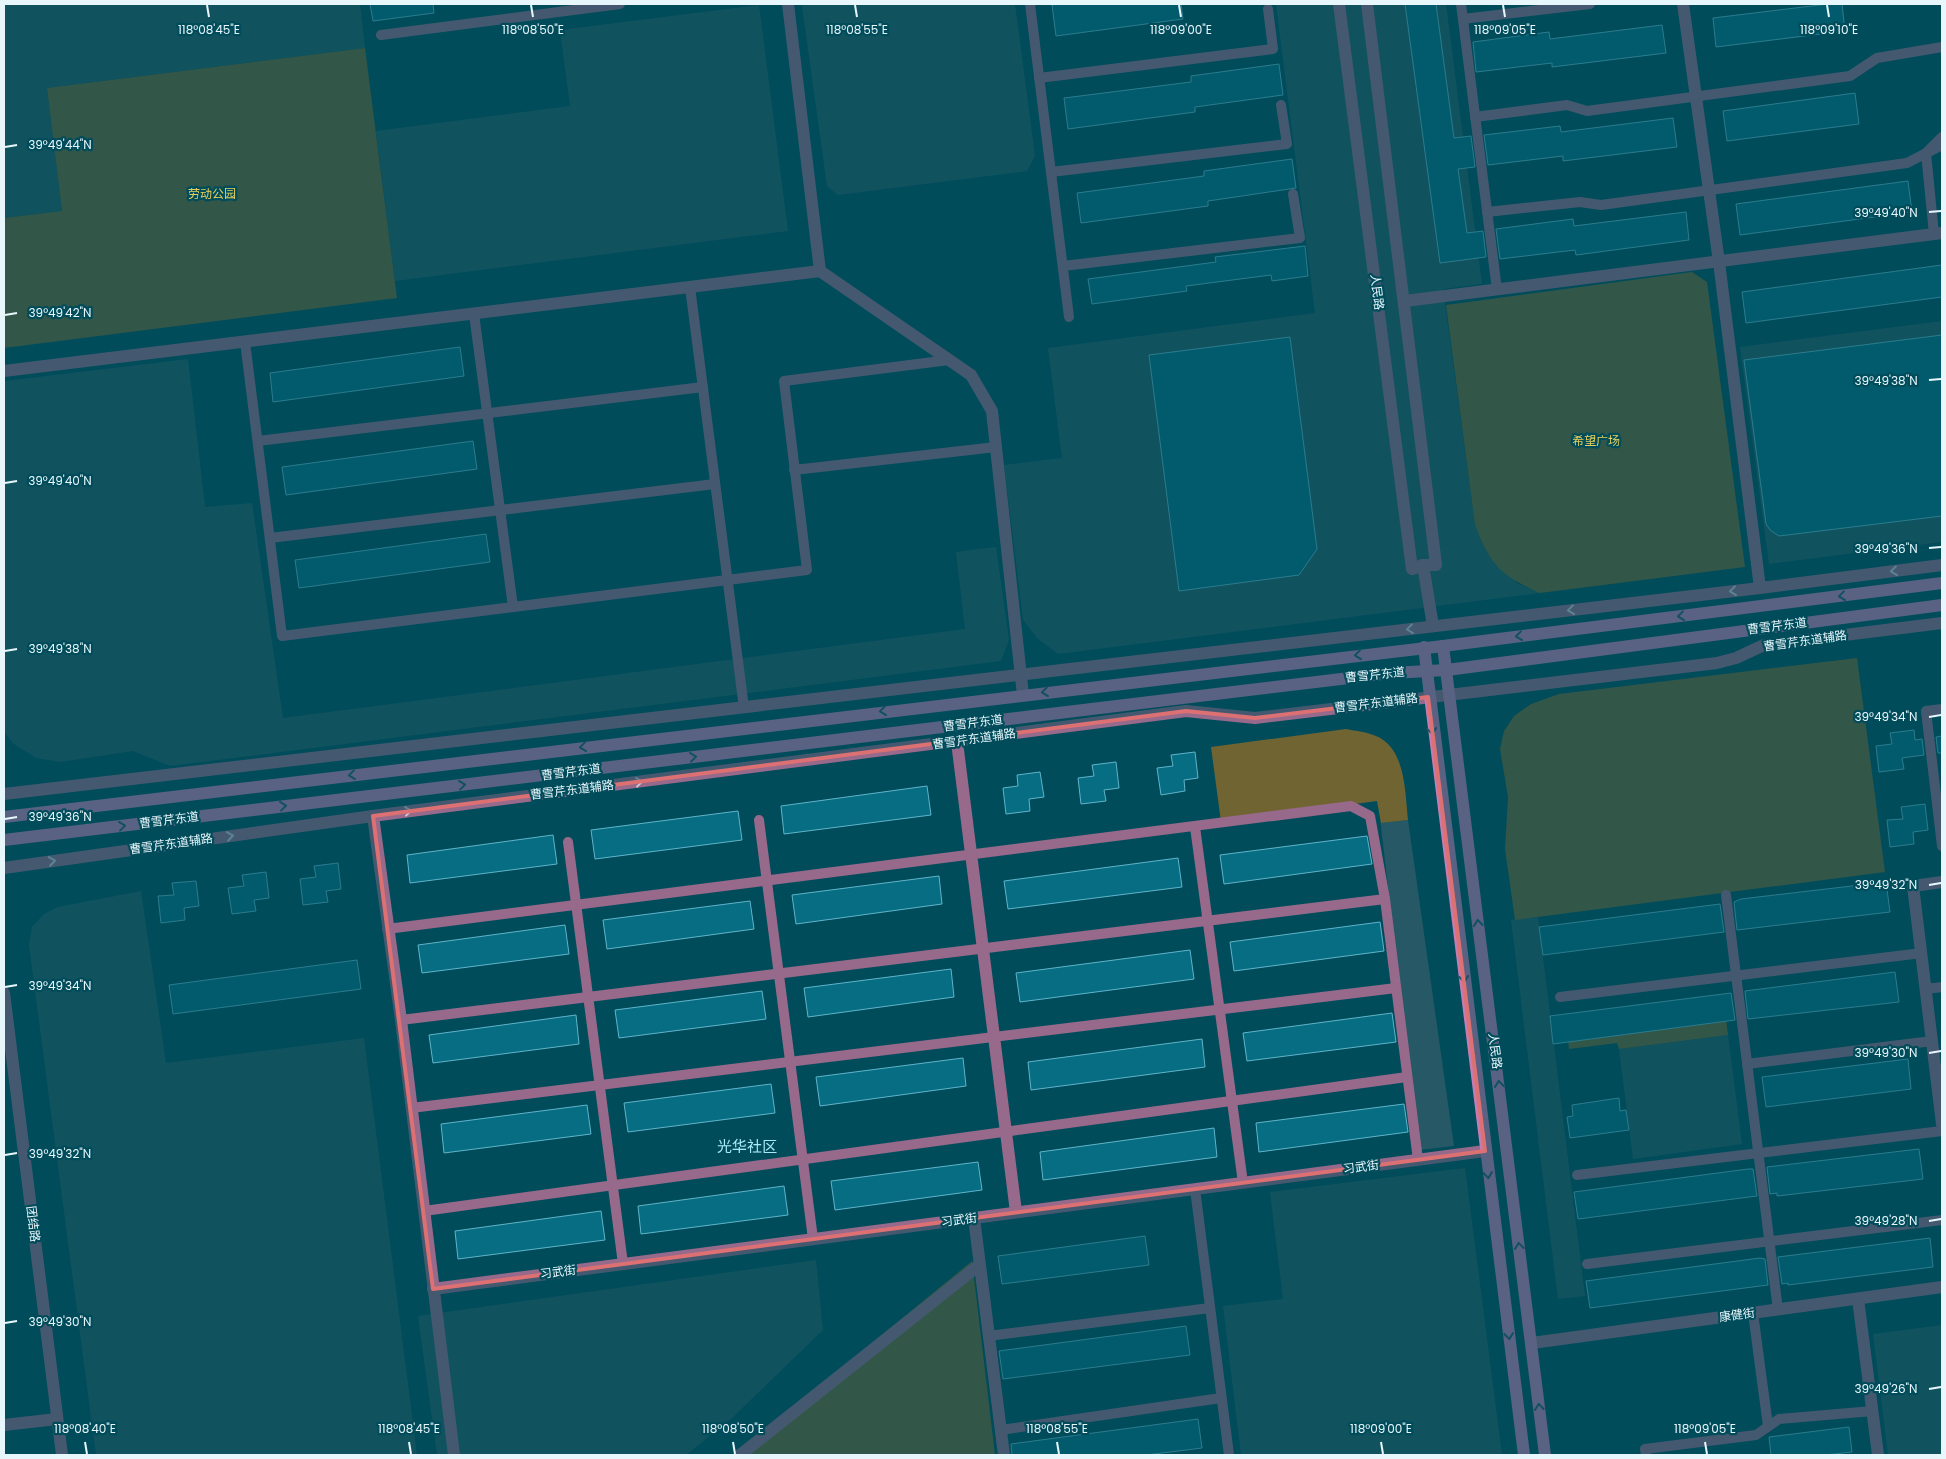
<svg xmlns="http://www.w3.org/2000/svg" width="1946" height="1459" font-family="Poppins,'Noto Sans SC',sans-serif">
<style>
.built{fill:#265965}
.green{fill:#6f6432}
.building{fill:#066d82;stroke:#60b4ca}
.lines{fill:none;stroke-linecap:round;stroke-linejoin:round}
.service{stroke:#97698a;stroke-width:10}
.pedestrian{stroke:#97698a;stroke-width:12}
.minor{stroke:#97698a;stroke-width:12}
.tertiary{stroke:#97698a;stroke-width:12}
.secondary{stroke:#c57cb1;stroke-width:12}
.oneway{stroke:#ccc5d4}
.oneway2{stroke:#27566c}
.marked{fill:none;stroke:#dc7072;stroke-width:4;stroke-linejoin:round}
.ticks{fill:none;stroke:#e8f7fc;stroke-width:2}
.labels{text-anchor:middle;stroke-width:4.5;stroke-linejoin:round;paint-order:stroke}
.park-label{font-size:12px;fill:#e7cf5b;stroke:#004c5b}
.street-label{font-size:12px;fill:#e8f7fc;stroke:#004c5b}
.quarter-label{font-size:15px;fill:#a8e9fc;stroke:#004c5b}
.ticks-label{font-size:12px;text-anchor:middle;fill:#e8f7fc;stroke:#004c5b;stroke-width:4.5;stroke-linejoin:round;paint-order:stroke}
</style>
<rect width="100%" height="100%" fill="#004c5b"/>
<g class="built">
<polygon points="4,4 360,4 365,48 47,88 62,211 4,218"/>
<polygon points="804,4 1015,4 1035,156 1027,171 838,195 827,186 802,6"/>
<polygon points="1276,4 1446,4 1482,284 1443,289 1475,525 1517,583 1540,593 1058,654 1037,638 1023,620 1004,465 1062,458 1048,348 1315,313"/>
<polygon points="759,5 788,231 395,281 376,131 570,106 560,30"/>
<polygon points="1942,321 1942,542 1769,564 1740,347"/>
<polygon points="188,359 205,507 252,503 283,718 965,629 956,552 996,547 1009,640 1001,661 170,766 133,751 60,762 36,758 14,744 4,732 4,381"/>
<polygon points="1378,801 1381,823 1408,820 1454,1146 1419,1150"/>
<polygon points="141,891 166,1063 364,1038 417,1455 96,1455 29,945 32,927 44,914 58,907"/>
<polygon points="1538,917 1585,1296 1558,1299 1511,920"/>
<polygon points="1728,1035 1742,1144 1633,1159 1619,1049"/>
<polygon points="1465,1168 1502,1455 1241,1455 1223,1306 1283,1299 1270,1192"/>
<polygon points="816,1260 823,1330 731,1419 686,1455 437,1455 418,1316"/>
<polygon points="1942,1325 1942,1455 1888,1455 1873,1334"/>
</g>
<g class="green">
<polygon points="365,48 397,298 4,348 4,218 62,211 47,88"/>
<path d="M1692,272l15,10 38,285 -205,26c-40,-18 -49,-27 -65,-68l-29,-220z"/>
<polygon points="1857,658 1885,872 1515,920 1505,849 1508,797 1500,749 1504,731 1514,716 1531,704 1559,694"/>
<path d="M1346,729c10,2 21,3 30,7 30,12 29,57 32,84l-27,3 -4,-22 -156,21 -10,-75z"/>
<polygon points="1726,1019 1728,1035 1619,1049 1617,1043 1569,1049 1568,1040"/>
<polygon points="972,1261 995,1455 735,1455"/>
</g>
<g class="building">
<polygon points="370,4 433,4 434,13 373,21"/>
<polygon points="1064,4 1181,4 1183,19 1056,36 1052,5"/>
<polygon points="1405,4 1436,4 1454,138 1471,136 1475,167 1458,169 1467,233 1483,231 1486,257 1440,263"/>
<polygon points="1828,4 1842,4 1845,31 1716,47 1713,18"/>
<polygon points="1662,25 1666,53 1552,67 1552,63 1476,72 1473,42 1549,32 1550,39"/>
<polygon points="1279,64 1283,95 1195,107 1195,112 1068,129 1064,98 1191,82 1191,76"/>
<polygon points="1855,93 1859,124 1727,141 1723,111"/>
<polygon points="1673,118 1677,147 1563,161 1563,156 1488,165 1484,135 1560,126 1561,132"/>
<polygon points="1292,159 1296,188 1208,201 1208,206 1081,223 1077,193 1204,176 1204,171"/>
<polygon points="1908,181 1912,212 1740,235 1736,204"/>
<polygon points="1686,212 1689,240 1576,255 1575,250 1500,259 1496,229 1573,219 1574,226"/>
<polygon points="1305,246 1308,276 1272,281 1271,275 1186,286 1187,291 1092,304 1088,279 1216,262 1215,257"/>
<polygon points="1942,265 1942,297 1746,323 1742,292"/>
<polygon points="1942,335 1942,516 1779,536 1770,530 1766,524 1744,360"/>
<polygon points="1290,337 1317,549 1299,575 1179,591 1149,355"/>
<polygon points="460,347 464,376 273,402 270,373"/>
<polygon points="473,441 477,469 286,495 282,467"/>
<polygon points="486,534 490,562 299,588 295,560"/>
<polygon points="1914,730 1915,740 1922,739 1924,755 1902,758 1904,769 1879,772 1876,746 1892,744 1890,733"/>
<polygon points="1942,736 1942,753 1938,753 1936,737"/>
<polygon points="1195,752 1198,778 1184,780 1185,791 1161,795 1157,768 1173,766 1171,755"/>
<polygon points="1116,762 1119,788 1104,790 1106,801 1081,804 1078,778 1094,776 1092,765"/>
<polygon points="1040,772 1044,797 1029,799 1030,811 1006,814 1003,788 1018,786 1017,775"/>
<polygon points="927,786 931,815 784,834 781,806"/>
<polygon points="1925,804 1928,830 1913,832 1914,844 1890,847 1887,820 1903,819 1901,807"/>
<polygon points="738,811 742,840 595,859 591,830"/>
<polygon points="553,835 557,864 410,883 407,855"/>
<polygon points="1367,836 1372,864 1224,884 1220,855"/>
<polygon points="1178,858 1182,887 1008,909 1004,881"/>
<polygon points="338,863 341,889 326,891 328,902 303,905 300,879 316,877 314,866"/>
<polygon points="266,872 269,898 254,900 256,911 232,914 228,888 244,886 242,875"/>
<polygon points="939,876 942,904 796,924 792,895"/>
<polygon points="196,881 199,906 184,908 185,920 161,923 158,896 174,895 172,883"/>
<polygon points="1886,882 1890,912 1737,930 1734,902 1741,899"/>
<polygon points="750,901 754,929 607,949 603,920"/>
<polygon points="1720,904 1724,932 1543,955 1539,927"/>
<polygon points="1380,922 1384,951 1234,971 1230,942"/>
<polygon points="565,925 569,954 422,973 418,945"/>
<polygon points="1190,950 1194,979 1020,1002 1016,973"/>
<polygon points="357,960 361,989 173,1014 169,985"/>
<polygon points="951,969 954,997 808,1017 804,988"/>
<polygon points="1895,972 1899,1002 1748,1019 1745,991"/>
<polygon points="762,991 766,1019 619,1038 615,1010"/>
<polygon points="1731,993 1735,1020 1553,1044 1550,1016"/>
<polygon points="1392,1013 1396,1042 1247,1061 1243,1033"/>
<polygon points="576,1015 579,1044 433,1063 429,1035"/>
<polygon points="1202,1039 1205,1067 1031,1090 1028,1062"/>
<polygon points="963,1058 966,1086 820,1106 816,1077"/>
<polygon points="1908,1059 1911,1089 1766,1107 1762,1077"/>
<polygon points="771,1084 775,1113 628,1132 624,1103"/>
<polygon points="1619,1098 1620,1111 1626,1110 1629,1130 1570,1138 1567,1117 1573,1116 1572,1105"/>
<polygon points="1404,1104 1408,1132 1259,1152 1256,1123"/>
<polygon points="587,1105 591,1134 444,1153 441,1124"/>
<polygon points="1214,1128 1217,1157 1043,1180 1040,1152"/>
<polygon points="1919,1149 1923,1179 1777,1196 1777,1193 1770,1194 1767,1167"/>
<polygon points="978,1162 982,1190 835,1210 831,1181"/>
<polygon points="1748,1169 1753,1169 1757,1196 1578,1219 1574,1192"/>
<polygon points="784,1186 788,1215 641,1234 638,1206"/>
<polygon points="601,1211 605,1240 458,1259 455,1231"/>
<polygon points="1145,1236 1149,1265 1002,1284 998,1256"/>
<polygon points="1930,1238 1933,1267 1788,1285 1788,1283 1782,1284 1778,1257"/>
<polygon points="1760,1258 1765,1259 1768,1285 1590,1308 1586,1281"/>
<polygon points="1186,1326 1190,1355 1003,1379 999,1351"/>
<polygon points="1198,1419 1202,1448 1146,1455 1012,1455 1011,1444"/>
<polygon points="1849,1427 1852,1452 1825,1455 1771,1455 1769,1437"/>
</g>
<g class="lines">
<g class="service">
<polyline points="1030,4 1069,317"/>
<polyline points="1461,4 1497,290"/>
<polyline points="1463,19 1590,4"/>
<polyline points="381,35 620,4"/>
<polyline points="1039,78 1273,49 1268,9"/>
<polyline points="1475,117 1567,105 1587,111 1850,76 1877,58 1942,47"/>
<polyline points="1051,172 1287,144 1281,105"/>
<polyline points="1487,212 1580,202 1601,205 1907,163 1942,145"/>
<polyline points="1934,234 1926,153 1942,137"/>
<polyline points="1063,266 1300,238 1293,194"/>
<polyline points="690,287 744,708"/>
<polyline points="474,314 513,607"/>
<polyline points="245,342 282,636 807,570 784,381 949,360"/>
<polyline points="258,441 703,387"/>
<polyline points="794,470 996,447"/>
<polyline points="270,538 715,484"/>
<polyline points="1942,709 1926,711 1942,846"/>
<polyline points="759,820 813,1239"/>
<polyline points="1195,827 1243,1183"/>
<polyline points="568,842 623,1264"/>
<polyline points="1726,895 1778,1310"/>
<polyline points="387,929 1351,806 1370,816 1385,899 1418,1160"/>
<polyline points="1926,989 1942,987"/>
<polyline points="1560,997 1922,953"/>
<polyline points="401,1020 1385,899"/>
<polyline points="1747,1064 1932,1041"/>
<polyline points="411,1108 1396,988"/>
<polyline points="1577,1175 1942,1131"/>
<polyline points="1195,1189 1229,1455"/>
<polyline points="424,1211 1407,1077"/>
<polyline points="1587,1264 1942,1220"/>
<polyline points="1753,1313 1768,1426"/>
<polyline points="988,1336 1210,1308"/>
<polyline points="1001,1430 1221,1398"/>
<polyline points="1646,1455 1645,1449 1756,1435 1779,1419 1873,1411"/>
</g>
<g class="pedestrian">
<polyline points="1339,4 1412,569 1423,565 1436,565 1367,4"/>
<polyline points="1423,565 1433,626"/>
</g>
<g class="minor">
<polyline points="788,4 820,271"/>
<polyline points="1683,4 1719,262 1760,588"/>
<polyline points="1405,301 1942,233"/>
<polyline points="4,371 820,271 971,375 992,411 1023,695"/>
<polyline points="957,742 1016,1212"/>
<polyline points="4,794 1760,588 1942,565"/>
<polyline points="373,816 401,1020 454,1455"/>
<polyline points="4,868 380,815 1186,711 1255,718 1717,663 1736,658 1764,645 1942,623"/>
<polyline points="1942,882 1913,886 1942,1124"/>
<polyline points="974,1218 1004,1455"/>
<polyline points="433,1289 1485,1151"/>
<polyline points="1858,1299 1878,1455"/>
<polyline points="1532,1343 1942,1287"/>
<polyline points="4,1425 57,1419"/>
<polyline points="740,1455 978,1266"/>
</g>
<polyline class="tertiary" points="4,993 62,1455"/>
<g class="secondary">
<polyline points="1443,646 1545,1455"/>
<polyline points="1424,647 1524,1455"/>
<polyline points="4,817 1443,646 1942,583"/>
<polyline points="4,840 1391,673 1447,670 1942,605"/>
</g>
</g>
<defs><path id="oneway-chevron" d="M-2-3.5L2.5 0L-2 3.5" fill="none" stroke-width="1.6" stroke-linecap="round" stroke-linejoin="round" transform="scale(1.25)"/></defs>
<g class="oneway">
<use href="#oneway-chevron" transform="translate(1894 571) rotate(173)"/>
<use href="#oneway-chevron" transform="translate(1733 591) rotate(173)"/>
<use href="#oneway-chevron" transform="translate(1571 610) rotate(173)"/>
<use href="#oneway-chevron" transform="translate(1410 629) rotate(173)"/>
<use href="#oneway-chevron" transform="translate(639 782) rotate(-7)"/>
<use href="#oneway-chevron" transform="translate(408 811) rotate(-7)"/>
<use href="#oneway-chevron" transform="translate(230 836) rotate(-8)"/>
<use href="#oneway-chevron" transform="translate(52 861) rotate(-8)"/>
</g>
<g class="oneway2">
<use href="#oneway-chevron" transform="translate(1842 596) rotate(173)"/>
<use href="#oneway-chevron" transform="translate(1681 616) rotate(173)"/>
<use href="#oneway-chevron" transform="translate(1519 636) rotate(173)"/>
<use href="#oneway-chevron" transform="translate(1358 655) rotate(173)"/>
<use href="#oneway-chevron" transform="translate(1045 692) rotate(173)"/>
<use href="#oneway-chevron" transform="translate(883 711) rotate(173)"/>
<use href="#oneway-chevron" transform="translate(1432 731) rotate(83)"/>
<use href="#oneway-chevron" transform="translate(583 747) rotate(173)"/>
<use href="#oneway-chevron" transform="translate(693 757) rotate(-7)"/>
<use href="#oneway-chevron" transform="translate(352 775) rotate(173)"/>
<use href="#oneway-chevron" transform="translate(462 785) rotate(-7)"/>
<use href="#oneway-chevron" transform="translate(283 806) rotate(-7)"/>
<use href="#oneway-chevron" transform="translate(122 826) rotate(-7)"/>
<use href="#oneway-chevron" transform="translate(1478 923) rotate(-97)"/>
<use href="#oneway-chevron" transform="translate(1464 979) rotate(83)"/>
<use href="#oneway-chevron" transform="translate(1499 1084) rotate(-97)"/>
<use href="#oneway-chevron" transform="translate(1488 1175) rotate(83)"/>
<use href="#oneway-chevron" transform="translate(1519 1246) rotate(-97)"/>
<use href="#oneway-chevron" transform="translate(1509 1336) rotate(83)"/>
<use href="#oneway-chevron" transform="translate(1539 1407) rotate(-97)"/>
</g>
<path d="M0 0H1946V1459H0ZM1428,697l57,454 -1052,138 -60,-473 813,-105 69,7z" fill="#004c5b" fill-opacity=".55" fill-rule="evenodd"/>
<path class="marked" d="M1428,697l57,454 -1052,138 -60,-473 813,-105 69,7z"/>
<path class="ticks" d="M207,5l2,12M531,5l2,12M855,5l2,12M1179,5l2,12M1503,5l2,12M1827,5l2,12M5,147l12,-2M1929,212l12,-1M5,315l12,-2M1929,380l12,-1M5,483l12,-2M1929,548l12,-1M5,651l12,-2M1929,717l12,-2M5,819l12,-2M1929,885l12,-2M5,987l12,-2M1929,1053l12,-2M5,1155l12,-2M1929,1221l12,-2M5,1323l12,-2M1929,1389l12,-2M85,1442l2,12M409,1442l2,12M733,1442l2,12M1057,1442l2,12M1381,1442l2,12M1705,1442l2,12"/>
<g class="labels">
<g class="park-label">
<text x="212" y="198">劳动公园</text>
<text x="1596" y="445">希望广场</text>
</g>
<g class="street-label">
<text transform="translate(1377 292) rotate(83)" y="4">人民路</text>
<text transform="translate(1777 626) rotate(-7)" y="4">曹雪芹东道</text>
<text transform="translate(1805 641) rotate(-8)" y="4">曹雪芹东道辅路</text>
<text transform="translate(1375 675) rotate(-6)" y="4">曹雪芹东道</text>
<text transform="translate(1376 703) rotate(-7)" y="4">曹雪芹东道辅路</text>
<text transform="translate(973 723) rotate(-7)" y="4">曹雪芹东道</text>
<text transform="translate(974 739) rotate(-8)" y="4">曹雪芹东道辅路</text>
<text transform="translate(571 772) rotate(-7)" y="4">曹雪芹东道</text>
<text transform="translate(572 790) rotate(-7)" y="4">曹雪芹东道辅路</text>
<text transform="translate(169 820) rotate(-7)" y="4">曹雪芹东道</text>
<text transform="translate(171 844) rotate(-8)" y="4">曹雪芹东道辅路</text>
<text transform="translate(1495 1051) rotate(83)" y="4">人民路</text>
<text transform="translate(1361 1167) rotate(-7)" y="4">习武街</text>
<text transform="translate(959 1220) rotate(-7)" y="4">习武街</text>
<text transform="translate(33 1224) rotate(83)" y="4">团结路</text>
<text transform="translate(558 1272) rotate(-7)" y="4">习武街</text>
<text transform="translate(1737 1315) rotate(-8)" y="4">康健街</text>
</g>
<g class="quarter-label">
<text x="747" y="1152">光华社区</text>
</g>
</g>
<g class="ticks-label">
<text x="209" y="34">118°08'45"E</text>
<text x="533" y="34">118°08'50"E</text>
<text x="857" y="34">118°08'55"E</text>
<text x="1181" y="34">118°09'00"E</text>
<text x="1505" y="34">118°09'05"E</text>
<text x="1829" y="34">118°09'10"E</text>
<text x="60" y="149">39°49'44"N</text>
<text x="1886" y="217">39°49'40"N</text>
<text x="60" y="317">39°49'42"N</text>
<text x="1886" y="385">39°49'38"N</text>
<text x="60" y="485">39°49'40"N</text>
<text x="1886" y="553">39°49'36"N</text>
<text x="60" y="653">39°49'38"N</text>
<text x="1886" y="721">39°49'34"N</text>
<text x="60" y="821">39°49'36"N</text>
<text x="1886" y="889">39°49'32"N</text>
<text x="60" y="990">39°49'34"N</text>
<text x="1886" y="1057">39°49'30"N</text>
<text x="60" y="1158">39°49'32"N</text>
<text x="1886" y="1225">39°49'28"N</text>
<text x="60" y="1326">39°49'30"N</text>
<text x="1886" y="1393">39°49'26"N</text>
<text x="85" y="1433">118°08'40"E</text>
<text x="409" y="1433">118°08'45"E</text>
<text x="733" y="1433">118°08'50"E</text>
<text x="1057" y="1433">118°08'55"E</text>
<text x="1381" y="1433">118°09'00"E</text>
<text x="1705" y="1433">118°09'05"E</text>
</g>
<rect width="1946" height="1459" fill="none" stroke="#e8f7fc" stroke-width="10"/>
</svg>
